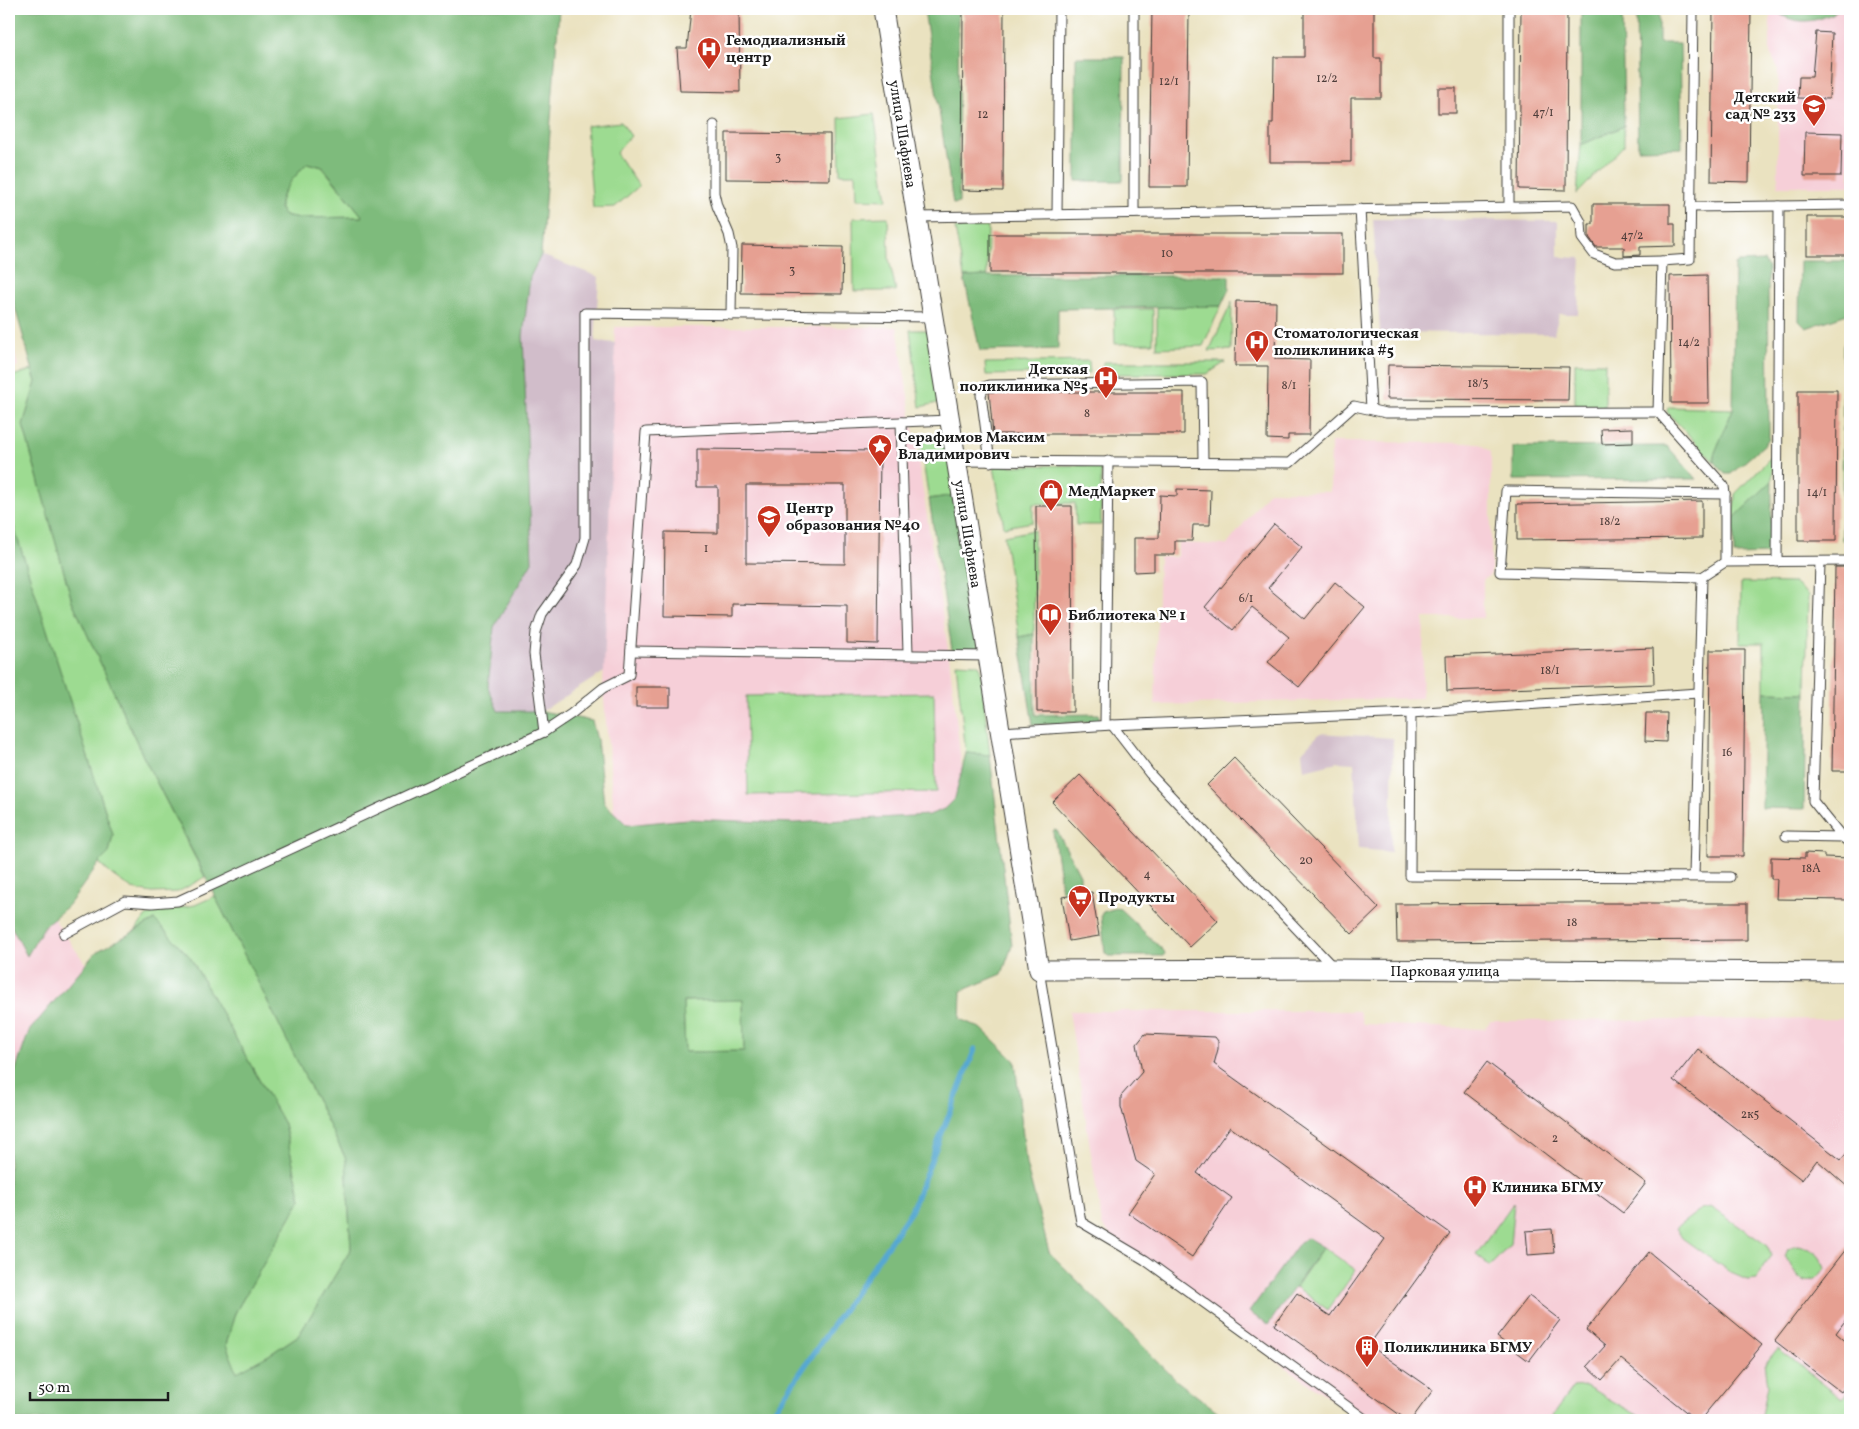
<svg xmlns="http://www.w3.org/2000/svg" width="1859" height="1429" font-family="Vollkorn,serif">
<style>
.built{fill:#f6cfd8}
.industrial{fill:#d1bdca}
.green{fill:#9ddb91;stroke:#5c7c56}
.forest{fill:#7ebb7b;stroke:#4d6c4c;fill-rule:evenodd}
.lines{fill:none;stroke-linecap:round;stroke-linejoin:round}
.stream{stroke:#57a8d1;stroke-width:5.5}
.building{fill:#e6a092;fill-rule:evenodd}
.service-casing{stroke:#3b3a35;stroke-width:11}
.minor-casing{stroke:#3b3a35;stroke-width:21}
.service{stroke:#fff;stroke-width:9}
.minor{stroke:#fff;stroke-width:19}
.labels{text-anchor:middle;stroke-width:5;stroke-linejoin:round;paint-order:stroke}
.number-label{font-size:12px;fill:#4e3d3a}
.poi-label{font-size:15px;font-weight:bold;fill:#1c1c1c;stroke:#fff;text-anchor:start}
.street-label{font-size:15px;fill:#1c1c1c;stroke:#fff}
</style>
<rect width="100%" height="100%" fill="#fff"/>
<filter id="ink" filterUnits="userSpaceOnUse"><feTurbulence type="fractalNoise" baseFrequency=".02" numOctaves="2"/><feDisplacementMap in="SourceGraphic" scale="10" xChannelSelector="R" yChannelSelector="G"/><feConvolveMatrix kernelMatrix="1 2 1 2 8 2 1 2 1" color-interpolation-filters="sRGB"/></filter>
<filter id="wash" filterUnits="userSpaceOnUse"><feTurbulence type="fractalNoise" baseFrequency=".0096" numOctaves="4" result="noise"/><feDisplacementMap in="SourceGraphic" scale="20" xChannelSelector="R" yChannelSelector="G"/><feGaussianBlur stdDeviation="1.12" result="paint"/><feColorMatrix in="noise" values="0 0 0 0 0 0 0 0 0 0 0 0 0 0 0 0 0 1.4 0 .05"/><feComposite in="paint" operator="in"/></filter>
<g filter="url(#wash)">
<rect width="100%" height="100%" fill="#eae2c0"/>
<g class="built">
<polygon points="1770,9 1850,9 1850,186 1778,186 1778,68 1770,53"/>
<polygon points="615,327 897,327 949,655 970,841 616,836 603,688"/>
<polygon points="9,332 18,366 9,369"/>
<polygon points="1331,442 1478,443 1491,452 1491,574 1483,580 1483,618 1424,618 1422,698 1155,705 1159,557 1177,557 1178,543 1227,545 1269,491 1330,492"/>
<polygon points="9,855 99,983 9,1197"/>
<polygon points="1069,1011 1359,1011 1363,1024 1485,1029 1490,1021 1850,1019 1850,1420 1362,1420 1286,1368 1113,1238 1102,1225"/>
</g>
<g class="industrial">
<polygon points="1373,219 1558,221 1558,257 1581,258 1578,314 1559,314 1554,334 1380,332"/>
<polygon points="541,255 599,277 595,341 615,343 604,672 542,711 498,711 488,687 494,627 532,562 523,336 530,277"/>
<polygon points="1320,733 1393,738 1391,852 1359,849 1354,763 1337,762 1304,770 1302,752"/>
</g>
<g class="green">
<polygon points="874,114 887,200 857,199 856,174 840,174 839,118"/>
<polygon points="621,122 631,136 616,153 639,186 615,207 593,208 586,126"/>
<polygon points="1624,126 1624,145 1577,194 1581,145"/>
<path d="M307,163l15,4 41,50 -63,1 -17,-3c-1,-3 -3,-5 -3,-8 -2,-14 18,-34 27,-44z"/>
<polygon points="888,217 889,259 896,291 854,291 853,218"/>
<polygon points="988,227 987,276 964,277 955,228"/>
<polygon points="1232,302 1231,350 1209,351"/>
<polygon points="1221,306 1203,346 1157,348 1157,307"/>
<polygon points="1114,309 1153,309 1153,343 1115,344"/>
<polygon points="910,330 925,330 930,333 940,398 937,403 920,407"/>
<polygon points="1089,361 1090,373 986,375 985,363"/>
<polygon points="1103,362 1226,362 1207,374 1103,374"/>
<rect x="1575" y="363" width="30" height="44"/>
<polygon points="32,370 36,382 23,425 72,601 144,758 205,877 178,892 152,893 132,889 112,875 99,863 109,853 113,835 9,512 9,377"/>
<polygon points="1668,407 1733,409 1714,455 1714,462 1667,412"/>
<polygon points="942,434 947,438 955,495 929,499 919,437"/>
<polygon points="1773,455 1772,481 1734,518 1735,494"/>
<polygon points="1101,465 1101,525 1076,525 1075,503 1033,504 1033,522 1004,527 994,466"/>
<polygon points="1034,530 1034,634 1019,637 1004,536"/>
<polygon points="1741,582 1794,583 1808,595 1806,693 1764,692 1764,643 1740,643"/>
<polygon points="956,663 976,664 980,666 990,755 966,753"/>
<polygon points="934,693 936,792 748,795 746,696"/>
<polygon points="215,896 346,1159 351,1249 299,1335 269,1355 237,1373 226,1345 235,1313 301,1199 284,1124 190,957 155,920 135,931 146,916 157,912 195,905"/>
<polygon points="743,999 744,1051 685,1052 683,1001"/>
<polygon points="1514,1202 1510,1245 1490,1266 1476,1255"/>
<polygon points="1711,1207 1768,1246 1771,1255 1756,1279 1747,1280 1731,1273 1682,1238 1676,1228 1701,1209"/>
<path d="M1797,1246c16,3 23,7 28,23 -7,8 -10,12 -21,12l-7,-5 -12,-20 3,-7z"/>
<polygon points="1323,1247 1356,1270 1328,1310 1296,1287"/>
<polygon points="1778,1348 1842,1399 1850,1390 1850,1420 1761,1420 1768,1385 1765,1364"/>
<polygon points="1586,1386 1641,1417 1649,1420 1549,1420 1573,1387"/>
</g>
<g class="forest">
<path d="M9,9h550l-18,246 -11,22 -7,59 9,226 -38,65 -6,60 10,24h44l50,10 5,19 7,63 23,22 60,-6 107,4 135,-8 15,-6 11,-11 11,-45 24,2 22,191 -10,28 -41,17 -1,28 22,10 33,32 11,103 23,88 128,129 52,39h-1220v-302l4,-40 16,-47 67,-79 59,-32 35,37 94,167 17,75 -66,114 -9,32 11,27 32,-17 30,-20 52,-86 -5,-90 -147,-295 -55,-106 -72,-157 -49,-176 13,-43 -27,-96zM307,163l16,4 40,50 -63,1 -17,-3c-1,-3 -3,-5 -3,-8 -2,-14 18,-34 27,-44zM743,1000l1,51 -59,1 -2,-51z"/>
<polygon points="924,9 958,9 959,203 953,204"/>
<polygon points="1581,9 1622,9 1624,126 1581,145"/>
<polygon points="1636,9 1659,9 1659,43 1680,43 1682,148 1638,149"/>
<path d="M1774,9h65c-19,14 -47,18 -65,0z"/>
<polygon points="1076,57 1124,57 1123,181 1076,181"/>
<polygon points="1764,261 1768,267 1769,438 1765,444 1731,474 1725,474 1715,462 1714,455 1733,409 1735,265 1739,262"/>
<polygon points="1800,261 1850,261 1850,313 1806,328 1799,321"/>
<polygon points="987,276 1229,276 1229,289 1221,306 1058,309 1058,349 980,351 964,277"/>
<polygon points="1850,334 1850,545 1842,540 1843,346 1847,336"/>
<polygon points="1667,446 1697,479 1513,480 1513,447"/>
<polygon points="1772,481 1771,554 1734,555 1734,518"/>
<polygon points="955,495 979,648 952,650 929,499"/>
<polygon points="9,512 113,835 109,853 99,863 68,906 45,925 27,956 9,922"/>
<polygon points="1034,634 1035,715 1099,714 1099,721 1033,725 1019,637"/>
<polygon points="1764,692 1806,693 1804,809 1762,808"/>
<polygon points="1054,830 1057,831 1080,875 1080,887 1077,889 1062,891 1053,832"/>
<polygon points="1116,908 1120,909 1164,951 1165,954 1163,956 1108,956 1105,953 1101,915 1103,912"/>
<polygon points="1308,1238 1323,1247 1268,1325 1249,1312 1300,1242"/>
</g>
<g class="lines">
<polyline class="stream" points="768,1420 911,1211 975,1049"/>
</g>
<g id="blocks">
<g class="building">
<polygon points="691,9 739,9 740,92 680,91 677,48 687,48"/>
<polygon points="963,9 1004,9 1003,191 962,190"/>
<polygon points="1152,9 1189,9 1187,187 1149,187"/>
<polygon points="1304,9 1374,9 1374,58 1381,58 1381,98 1351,98 1351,162 1270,162 1270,123 1273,123 1274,57 1304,57"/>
<polygon points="1521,9 1567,9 1566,190 1519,189"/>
<polygon points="1713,9 1751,9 1749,182 1711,181"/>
<polygon points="1816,32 1832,33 1829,99 1798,98 1799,77 1812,77"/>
<rect x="1438" y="88" width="18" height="25"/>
<polygon points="1805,132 1842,133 1841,176 1804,176"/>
<polygon points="726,133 830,134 830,180 726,179"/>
<polygon points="1593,204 1670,204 1670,224 1675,224 1675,246 1640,247 1640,255 1624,256 1624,247 1596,247 1589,237 1589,224 1593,224"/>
<rect x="1807" y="217" width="43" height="38"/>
<rect x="990" y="234" width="353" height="39"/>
<polygon points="742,245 843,247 842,294 741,293"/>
<polygon points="1707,275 1709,403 1671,403 1670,276"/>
<polygon points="1236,301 1276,302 1275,359 1310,360 1309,435 1288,435 1288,440 1267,439 1268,366 1235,366"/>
<polygon points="1388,365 1569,367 1568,400 1387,399"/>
<polygon points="1798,390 1837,390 1836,541 1798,541"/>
<polygon points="989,392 1184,392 1184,434 993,434"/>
<polygon points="1633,428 1633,443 1602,444 1601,429"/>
<path d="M697,449l183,2 -2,193 -31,-1v-37l-115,-2v13l-68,-1 1,-84 53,1v-46h-21zM746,485h99v79l-99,-1z"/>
<polygon points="1177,489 1211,490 1210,525 1193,525 1192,541 1175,541 1175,555 1154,555 1154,571 1134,572 1134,538 1159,538 1160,495 1177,496"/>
<polygon points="1702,501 1702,538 1517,540 1517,504"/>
<polygon points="1036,506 1072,506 1073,712 1037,712"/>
<polygon points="1274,524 1302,547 1268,588 1305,619 1335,582 1365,607 1299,687 1268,662 1289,637 1252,607 1233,630 1205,607"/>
<polygon points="1835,567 1850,567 1850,771 1832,771"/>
<polygon points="1653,648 1654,684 1447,691 1446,656"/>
<polygon points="1710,650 1745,650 1743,856 1708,856"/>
<rect x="636" y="687" width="34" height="20"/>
<polygon points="1646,713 1667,713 1666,742 1645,741"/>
<polygon points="1234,758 1379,908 1352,934 1207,785"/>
<polygon points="1080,775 1218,921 1190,947 1052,802"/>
<polygon points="1805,853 1824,854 1824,857 1850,858 1850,900 1776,899 1777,879 1771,879 1771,857 1805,858"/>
<polygon points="1092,892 1099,936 1069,941 1062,897"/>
<polygon points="1570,903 1747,903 1747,940 1397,942 1396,904"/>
<polygon points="1145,1034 1215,1037 1218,1041 1218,1049 1214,1064 1450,1233 1369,1345 1433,1390 1411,1420 1407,1420 1274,1325 1297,1293 1330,1316 1385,1239 1230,1127 1197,1173 1232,1198 1192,1257 1128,1213 1155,1174 1136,1161 1121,1107 1121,1096 1142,1072 1137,1044"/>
<polygon points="1698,1049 1841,1160 1850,1149 1850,1189 1817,1160 1802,1180 1673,1080"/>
<polygon points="1487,1062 1646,1183 1623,1213 1464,1092"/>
<polygon points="1552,1229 1554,1253 1528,1255 1526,1231"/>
<polygon points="1850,1244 1850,1314 1836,1333 1850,1345 1850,1380 1841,1392 1775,1341"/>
<polygon points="1649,1252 1762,1345 1700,1420 1696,1420 1621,1359 1602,1380 1587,1366 1605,1346 1586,1330"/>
<polygon points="1529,1296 1560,1320 1529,1361 1497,1337"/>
</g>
</g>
</g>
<g filter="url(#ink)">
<use href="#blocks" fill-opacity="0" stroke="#3b3a35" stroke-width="1"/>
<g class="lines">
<g class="service-casing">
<g id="service">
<polyline points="1134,9 1134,213"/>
<polyline points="1509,9 1509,206"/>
<polyline points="714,125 714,193 717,206 729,234 732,248 731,315"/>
<polyline points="1690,207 1779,206"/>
<polyline points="1360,209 1371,409"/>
<polyline points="1057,215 1059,9"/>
<polyline points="917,217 1572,206 1581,222 1582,238 1594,254 1615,262 1662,261 1658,412 1724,486 1725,494 1725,562 1702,577 1694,876"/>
<polyline points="1662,261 1690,259 1693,9"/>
<polyline points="901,422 908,653"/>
<polyline points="956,461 1290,463 1354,406 1386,413 1658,412"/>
<polyline points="990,462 981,395 984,387 990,385 1202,382 1203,462"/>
<polyline points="1725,562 1850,561"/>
<polyline points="1777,562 1779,206 1850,205"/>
<polyline points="1820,562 1813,801 1842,837"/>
<polyline points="1702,577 1500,572 1506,491 1725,494"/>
<polyline points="631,651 988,656"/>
<polyline points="1411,713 1410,876 1730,877"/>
<polyline points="1105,725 1108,461"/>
<polyline points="1112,725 1150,774 1333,967"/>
<polyline points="544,732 534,654 536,632 542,614 577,565 585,538 585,313 933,317"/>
<polyline points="1001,732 1112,725 1411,713 1698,693"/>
<polyline points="1786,836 1842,837 1850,843"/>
<polyline points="64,934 125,901 152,903 178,901 544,732 571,714 603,688 629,675 646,432 950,420"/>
<polyline points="1039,970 1081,1222 1145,1260 1366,1420"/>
</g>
</g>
<g class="minor-casing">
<polyline id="minor" points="883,9 1039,970 1335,969 1850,972"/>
</g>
<use href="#service" class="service"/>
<use href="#minor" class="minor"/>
</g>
</g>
<defs>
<g id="hospital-pin" transform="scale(1.25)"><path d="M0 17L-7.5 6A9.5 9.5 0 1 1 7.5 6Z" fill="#c8321e" stroke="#fff"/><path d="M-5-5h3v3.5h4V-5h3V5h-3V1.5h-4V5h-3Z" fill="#fff"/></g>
<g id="school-pin" transform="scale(1.25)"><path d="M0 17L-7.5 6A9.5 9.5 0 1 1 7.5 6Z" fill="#c8321e" stroke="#fff"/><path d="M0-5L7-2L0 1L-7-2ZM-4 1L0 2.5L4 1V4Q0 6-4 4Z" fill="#fff"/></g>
<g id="sight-pin" transform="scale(1.25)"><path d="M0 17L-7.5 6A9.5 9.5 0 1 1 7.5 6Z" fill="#c8321e" stroke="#fff"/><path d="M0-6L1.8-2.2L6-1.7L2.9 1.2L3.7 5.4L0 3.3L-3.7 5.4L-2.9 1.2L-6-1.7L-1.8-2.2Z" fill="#fff"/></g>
<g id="shop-pin" transform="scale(1.25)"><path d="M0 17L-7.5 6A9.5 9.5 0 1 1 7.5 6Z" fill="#c8321e" stroke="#fff"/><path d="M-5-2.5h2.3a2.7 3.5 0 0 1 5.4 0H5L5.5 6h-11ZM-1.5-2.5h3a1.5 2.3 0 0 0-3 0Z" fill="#fff"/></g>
<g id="library-pin" transform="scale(1.25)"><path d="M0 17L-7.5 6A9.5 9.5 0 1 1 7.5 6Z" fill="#c8321e" stroke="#fff"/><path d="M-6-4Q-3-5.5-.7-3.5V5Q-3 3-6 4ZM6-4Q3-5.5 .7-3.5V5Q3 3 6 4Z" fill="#fff"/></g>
<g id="supermarket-pin" transform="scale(1.25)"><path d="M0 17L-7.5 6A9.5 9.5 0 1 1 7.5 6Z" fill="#c8321e" stroke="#fff"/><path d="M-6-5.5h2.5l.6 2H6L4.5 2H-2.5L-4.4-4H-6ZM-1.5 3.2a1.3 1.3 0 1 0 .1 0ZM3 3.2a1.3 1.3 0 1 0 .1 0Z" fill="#fff"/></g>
<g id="building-pin" transform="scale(1.25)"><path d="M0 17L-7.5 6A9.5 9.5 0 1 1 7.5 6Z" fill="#c8321e" stroke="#fff"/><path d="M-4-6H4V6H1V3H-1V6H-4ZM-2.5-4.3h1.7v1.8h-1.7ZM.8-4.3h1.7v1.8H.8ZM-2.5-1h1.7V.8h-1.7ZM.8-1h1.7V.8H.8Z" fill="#fff"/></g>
</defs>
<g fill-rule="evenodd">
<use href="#hospital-pin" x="709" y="49"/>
<use href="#school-pin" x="1814" y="106"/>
<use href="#hospital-pin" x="1257" y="342"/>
<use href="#hospital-pin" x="1106" y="378"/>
<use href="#sight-pin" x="880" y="446"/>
<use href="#shop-pin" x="1051" y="491"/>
<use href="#school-pin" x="769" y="517"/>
<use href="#library-pin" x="1050" y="615"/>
<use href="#supermarket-pin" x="1080" y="897"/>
<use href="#hospital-pin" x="1475" y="1187"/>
<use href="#building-pin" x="1367" y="1347"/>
</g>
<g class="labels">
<g class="number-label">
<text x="1327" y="82">12/2</text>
<text x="1169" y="85">12/1</text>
<text x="1543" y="116">47/1</text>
<text x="983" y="118">12</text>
<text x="778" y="161">3</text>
<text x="1632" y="239">47/2</text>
<text x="1167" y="257">10</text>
<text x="792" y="274">3</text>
<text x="1689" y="346">14/2</text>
<text x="1478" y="387">18/3</text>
<text x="1289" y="389">8/1</text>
<text x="1087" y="417">8</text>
<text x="1817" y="496">14/1</text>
<text x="1610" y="525">18/2</text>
<text x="706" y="552">1</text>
<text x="1246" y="602">6/1</text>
<text x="1550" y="674">18/1</text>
<text x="1727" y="756">16</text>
<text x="1306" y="864">20</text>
<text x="1811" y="872">18А</text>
<text x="1147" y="878">4</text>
<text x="1572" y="926">18</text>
<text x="1750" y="1118">2к5</text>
<text x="1555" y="1142">2</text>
</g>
<g class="poi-label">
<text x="726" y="45">Гемодиализный<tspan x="726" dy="17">центр</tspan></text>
<text x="1796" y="102" text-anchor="end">Детский<tspan x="1796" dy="17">сад № 233</tspan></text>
<text x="1274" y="338">Стоматологическая<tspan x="1274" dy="17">поликлиника #5</tspan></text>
<text x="1088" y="374" text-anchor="end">Детская<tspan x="1088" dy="17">поликлиника №5</tspan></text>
<text x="898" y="442">Серафимов Максим<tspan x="898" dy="17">Владимирович</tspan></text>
<text x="1068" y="496">МедМаркет</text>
<text x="786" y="513">Центр<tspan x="786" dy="17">образования №40</tspan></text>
<text x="1068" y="620">Библиотека № 1</text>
<text x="1098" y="902">Продукты</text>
<text x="1492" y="1192">Клиника БГМУ</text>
<text x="1384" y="1352">Поликлиника БГМУ</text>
</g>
<g class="street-label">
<text transform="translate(903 134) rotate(81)" y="5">улица Шафиева</text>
<text transform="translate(968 534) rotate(81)" y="5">улица Шафиева</text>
<text x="1445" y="976">Парковая улица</text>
</g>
</g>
<rect width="1859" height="1429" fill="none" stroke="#fff" stroke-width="30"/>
<path d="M30 1392v8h138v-8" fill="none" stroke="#1c1c1c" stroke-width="2.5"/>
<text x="38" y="1392" font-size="15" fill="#1c1c1c" stroke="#ffffff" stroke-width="4" paint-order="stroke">50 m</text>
</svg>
